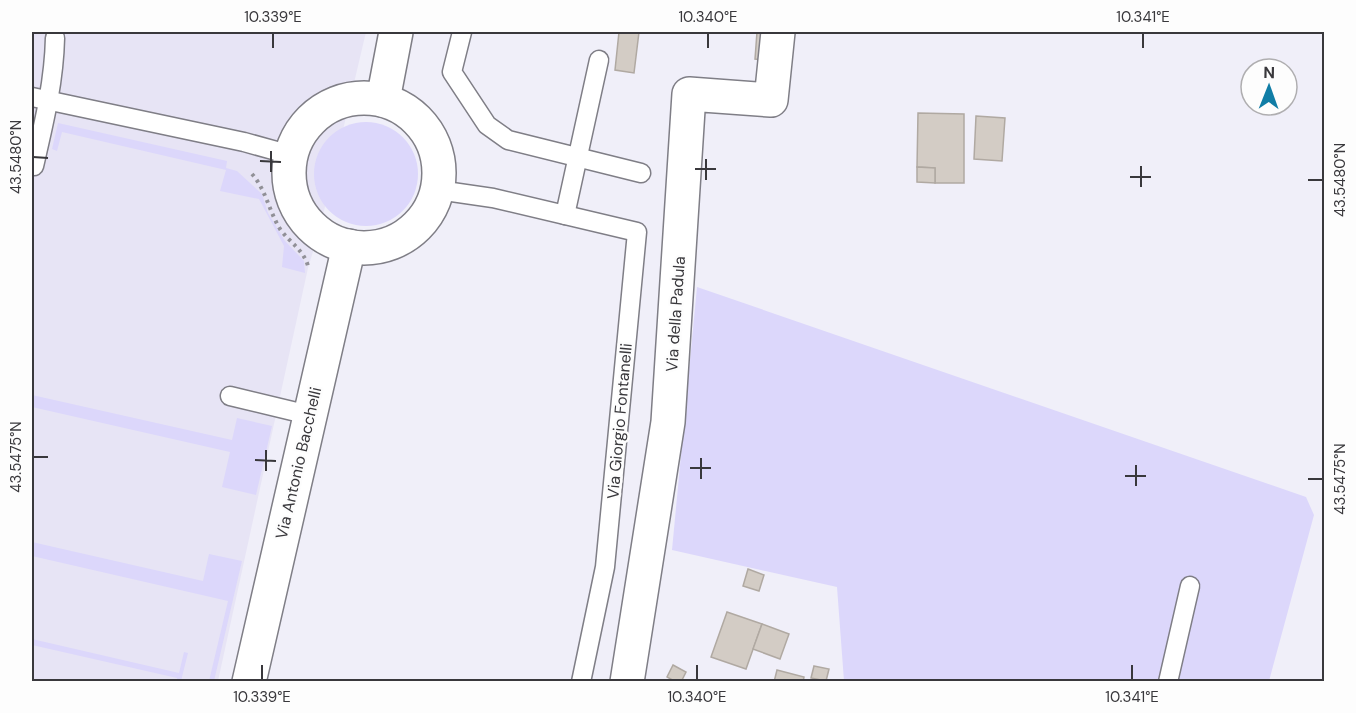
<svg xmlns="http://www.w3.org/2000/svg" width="1356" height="713" font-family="'DM Sans',sans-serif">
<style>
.built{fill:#e7e4f5}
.green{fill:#dcd7fb}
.building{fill:#d3ccc5;stroke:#b0a9a2;stroke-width:1.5}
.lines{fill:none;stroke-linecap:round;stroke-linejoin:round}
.service-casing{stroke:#7f7e86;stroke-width:21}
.minor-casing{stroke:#7f7e86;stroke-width:36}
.tertiary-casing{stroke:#7f7e86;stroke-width:36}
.path{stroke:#919097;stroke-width:4;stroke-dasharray:3 4.5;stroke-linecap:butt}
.service{stroke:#fff;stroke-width:18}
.minor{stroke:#fff;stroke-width:33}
.tertiary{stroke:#fff;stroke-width:33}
.ticks{fill:none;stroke:#39383c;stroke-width:2}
.labels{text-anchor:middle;stroke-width:5;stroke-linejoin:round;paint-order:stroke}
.street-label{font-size:16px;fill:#39383c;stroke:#fdfdfd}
.neatline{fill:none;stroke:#39383c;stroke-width:2}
.ticks-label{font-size:15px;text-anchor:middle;fill:#39383c}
</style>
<rect width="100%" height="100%" fill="#f0eff9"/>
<polygon class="built" points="32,32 366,32 319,232 308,268 218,681 32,681"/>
<g class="green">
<circle cx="366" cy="174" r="52"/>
<polygon points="58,123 227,161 226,168 237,171 262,194 268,213 285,241 304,261 305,273 282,267 284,246 259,199 220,191 226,170 62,132 57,151 52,149"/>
<polygon points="697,287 1306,497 1314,515 1269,681 844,681 837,587 672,550"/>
<polygon points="32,395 232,440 237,418 272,426 256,495 222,487 230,452 32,407"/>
<polygon points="32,542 203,581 209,554 242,561 214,681 209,681 228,601 32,556"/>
<polygon points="32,639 179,673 184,652 188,653 181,681 177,681 177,678 32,645"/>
</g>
<g class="building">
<polygon points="619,32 639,32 634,73 615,70"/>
<polygon points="757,32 772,32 770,61 755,59"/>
<polygon points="918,113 964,114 964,183 935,183 935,168 917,167"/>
<polygon points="976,116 1005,118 1002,161 974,159"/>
<polygon points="917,167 935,168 935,183 917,182"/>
<polygon points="748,569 764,575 759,591 743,586"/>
<polygon points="727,612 762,624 746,669 711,657"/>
<polygon points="762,624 789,634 780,659 753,649"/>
<polygon points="673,665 686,672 681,682 676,682 667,677"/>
<polygon points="814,666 829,669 826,681 811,678"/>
<polygon points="777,670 804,677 803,682 774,682"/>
</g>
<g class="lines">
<g class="service-casing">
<g id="service">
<polyline points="462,32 452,72 487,125 508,140 641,173"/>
<polyline points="32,97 244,142 291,155"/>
<path d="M34,166c10,-43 20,-84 21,-128"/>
<polyline points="438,190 493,198 637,232 605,567 581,682"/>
<polyline points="565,215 599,60"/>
<polyline points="230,396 309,415"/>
<polyline points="1168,682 1190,586"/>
</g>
</g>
<g class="minor-casing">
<polyline id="minor" points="627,682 668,422 689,94 771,100 778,32"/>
</g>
<g class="tertiary-casing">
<g id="tertiary">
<circle cx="364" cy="173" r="75"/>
<polyline points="383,100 396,32"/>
<polyline points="249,682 349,246"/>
</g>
</g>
<path class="path" d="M252,174c14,16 17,37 28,55 10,14 23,20 28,37"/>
<use href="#service" class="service"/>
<use href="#minor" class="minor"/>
<use href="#tertiary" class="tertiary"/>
</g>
<path class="ticks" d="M273,48v-15M708,48v-15M1143,48v-15M33,157l15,1M260,161l21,1M695,169h21M271,172v-21M1130,177h21M706,180v-21M1308,180h15M1141,187v-21M33,457h15M255,460l21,1M690,468h21M266,471v-21M1125,476h21M701,479v-21M1308,479h15M1136,486v-21M262,680v-15M697,680v-15M1132,680v-15"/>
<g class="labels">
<g class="street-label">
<text transform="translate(675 314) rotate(-86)" y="6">Via della Padula</text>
<text transform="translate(619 421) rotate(-85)" y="6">Via Giorgio Fontanelli</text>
<text transform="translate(298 463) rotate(-77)" y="6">Via Antonio Bacchelli</text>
</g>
</g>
<rect width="1356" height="713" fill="none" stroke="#fdfdfd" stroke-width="66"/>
<g transform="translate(1269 87) rotate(1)"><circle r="28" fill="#fdfdfd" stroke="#afaeb0" stroke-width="1.5"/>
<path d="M0-4.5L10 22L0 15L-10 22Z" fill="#107da6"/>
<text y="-9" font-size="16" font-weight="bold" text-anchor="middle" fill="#39383c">N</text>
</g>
<rect x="33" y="33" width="1290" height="647" class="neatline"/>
<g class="ticks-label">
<text x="273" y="22">10.339°E</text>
<text x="708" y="22">10.340°E</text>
<text x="1143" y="22">10.341°E</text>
<text transform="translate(16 157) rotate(-90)" y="5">43.5480°N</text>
<text transform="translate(1340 180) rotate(-90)" y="5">43.5480°N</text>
<text transform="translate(16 457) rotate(-90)" y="5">43.5475°N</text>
<text transform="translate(1340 479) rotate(-90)" y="5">43.5475°N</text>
<text x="262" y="702">10.339°E</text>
<text x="697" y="702">10.340°E</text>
<text x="1132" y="702">10.341°E</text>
</g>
</svg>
